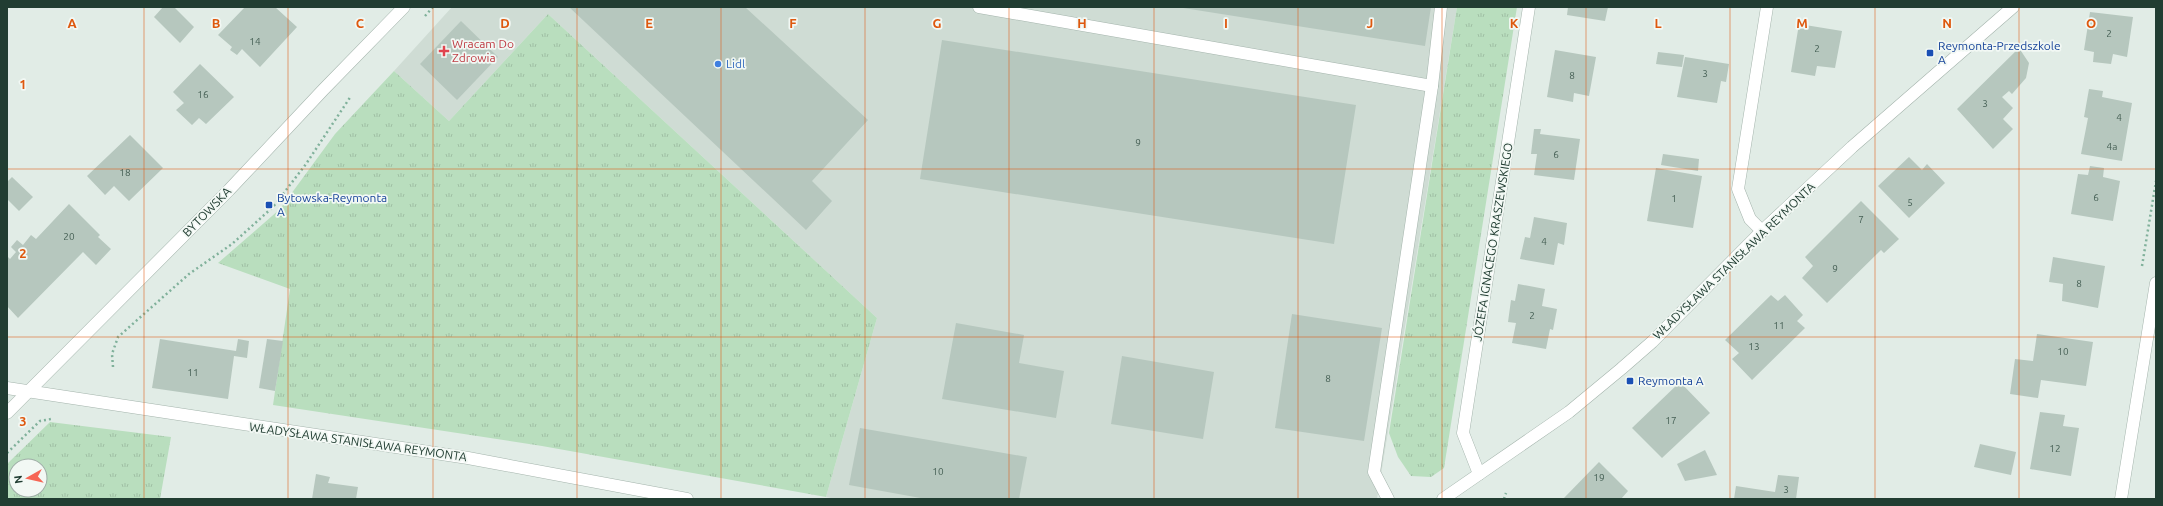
<svg xmlns="http://www.w3.org/2000/svg" width="2163" height="506" font-family="Ubuntu,sans-serif">
<style>
.built{fill:#cfdcd4}
.grass{fill:url(#grass-tufts);fill-rule:evenodd}
.building{fill:#b6c7be}
.lines{fill:none;stroke-linecap:round;stroke-linejoin:round}
.service-casing{stroke:#a4b4ac;stroke-width:13}
.minor-casing{stroke:#a4b4ac;stroke-width:13}
.tertiary-casing{stroke:#a4b4ac;stroke-width:13}
.path{stroke:#80b19b;stroke-width:2.5;stroke-dasharray:2 3;stroke-linecap:butt}
.service{stroke:#fff;stroke-width:12}
.minor{stroke:#fff;stroke-width:12}
.tertiary{stroke:#fff;stroke-width:12}
.grid{fill:none;stroke:#de580e;stroke-width:1;stroke-opacity:0.55}
.health-dot{fill:#e0444e;stroke:#f2f8f4;stroke-width:1.5}
.transit-dot{fill:#1a4fb4;stroke:#f2f8f4;stroke-width:1.5}
.shop-dot{fill:#3f7fe0;stroke:#f2f8f4;stroke-width:1.5}
.labels{text-anchor:middle;stroke-width:3.5;stroke-linejoin:round;paint-order:stroke}
.number-label{font-size:10px;fill:#466055}
.health-label{font-size:12px;fill:#be3a42;stroke:#f2f8f4;text-anchor:start}
.transit-label{font-size:12px;fill:#164399;stroke:#f2f8f4;text-anchor:start}
.shop-label{font-size:12px;fill:#366cbe;stroke:#f2f8f4;text-anchor:start}
.street-label{font-size:12px;fill:#213d32;stroke:#f2f8f4}
.grid-label{font-size:13px;text-anchor:middle;font-weight:bold;fill:#de580e;stroke:#f2f8f4;stroke-width:3.5;stroke-linejoin:round;paint-order:stroke}
</style>
<defs>
<pattern id="grass-tufts" width="24" height="20" patternUnits="userSpaceOnUse"><rect width="24" height="20" fill="#b9debe"/><path d="M3 7l-1-3M5 7V3M7 7l1-3M15 17l-1-3M17 17v-4M19 17l1-3" fill="none" stroke="#9fbfa4"/></pattern>
</defs>
<rect width="100%" height="100%" fill="#e1ece6"/>
<polygon class="built" points="452,7 1457,7 1377,499 836,499 826,497 877,318 548,14 449,121 394,71"/>
<g class="grass">
<polygon points="1457,7 1517,7 1444,468 1431,477 1411,476 1398,457 1389,433"/>
<polygon points="548,14 877,318 826,497 542,446 273,405 290,289 218,263 280,209 335,134 394,71 449,121"/>
<path d="M50,422l121,15 -11,62h-153v-35zM16,466h24v24h-24z"/>
</g>
<g class="building">
<polygon points="163,7 174,7 194,27 180,43 154,17"/>
<polygon points="245,7 275,7 297,27 260,67 242,49 237,55 230,50 232,47 218,35"/>
<polygon points="569,7 745,7 868,120 812,181 832,201 806,230"/>
<polygon points="1177,7 1431,7 1425,46"/>
<polygon points="1568,7 1608,7 1605,21 1567,15"/>
<polygon points="2090,12 2133,17 2127,57 2113,54 2111,64 2093,62 2094,52 2084,50"/>
<polygon points="461,21 498,57 457,100 420,64"/>
<polygon points="1799,24 1842,31 1835,68 1817,66 1815,76 1791,72"/>
<polygon points="942,40 1356,105 1334,244 920,179"/>
<polygon points="2019,48 2029,63 2026,78 2012,94 2009,91 2002,97 2013,108 2003,119 2013,129 1993,149 1957,109"/>
<polygon points="1555,50 1596,57 1589,96 1574,93 1573,102 1547,97"/>
<polygon points="1658,52 1684,55 1682,67 1656,64"/>
<polygon points="1685,57 1729,64 1726,82 1721,81 1717,103 1677,97"/>
<polygon points="200,64 234,97 206,124 199,118 192,125 176,110 184,103 173,92"/>
<polygon points="2089,89 2103,91 2102,97 2132,103 2122,161 2081,154 2088,118 2084,117"/>
<polygon points="1534,129 1541,129 1540,134 1580,139 1574,180 1534,175 1537,154 1531,154"/>
<polygon points="130,135 163,168 129,201 114,186 105,195 87,176"/>
<polygon points="1663,154 1699,159 1698,171 1661,165"/>
<polygon points="1909,157 1922,170 1927,164 1945,183 1909,218 1878,186"/>
<polygon points="2090,166 2104,168 2103,177 2120,181 2113,221 2071,214 2078,174 2088,175"/>
<polygon points="1656,168 1702,176 1693,228 1647,221"/>
<polygon points="12,177 33,197 19,211 7,199 7,182"/>
<polygon points="1861,201 1899,239 1884,253 1881,250 1827,303 1802,278 1813,266 1805,257"/>
<polygon points="69,204 100,235 98,237 111,249 96,265 83,252 18,318 7,306 7,256 10,259 16,252 11,247 17,240 23,245 31,235 36,239"/>
<polygon points="1534,217 1567,223 1564,245 1558,243 1554,265 1520,259 1525,237 1530,238"/>
<polygon points="2053,257 2105,266 2098,308 2062,301 2063,284 2049,282"/>
<polygon points="1518,284 1545,289 1542,306 1557,309 1553,330 1550,329 1546,349 1512,343 1516,323 1508,322 1511,300 1515,301"/>
<polygon points="1771,295 1778,301 1785,295 1803,315 1797,321 1805,328 1752,380 1732,359 1739,353 1725,340"/>
<polygon points="1292,314 1382,328 1364,441 1275,428"/>
<polygon points="956,323 1024,335 1019,363 1064,371 1056,418 942,399"/>
<polygon points="2037,334 2093,342 2086,386 2041,380 2038,398 2010,394 2015,359 2033,361"/>
<polygon points="160,339 236,351 238,339 249,341 247,358 234,356 228,399 152,388"/>
<polygon points="267,339 283,341 275,391 259,388"/>
<polygon points="1122,356 1214,372 1203,439 1111,424"/>
<polygon points="1680,382 1710,413 1662,458 1632,428"/>
<polygon points="2040,412 2065,415 2063,426 2079,428 2071,476 2030,469"/>
<polygon points="860,428 1027,457 1019,499 926,499 849,485"/>
<polygon points="1980,444 2016,452 2011,475 1974,467"/>
<polygon points="1705,450 1717,475 1685,481 1677,464"/>
<polygon points="1599,462 1628,491 1621,499 1563,499"/>
<polygon points="316,474 330,477 328,483 358,487 356,499 312,499"/>
<polygon points="1778,475 1799,477 1796,499 1734,499 1736,486 1775,492"/>
</g>
<g class="lines">
<g class="service-casing">
<g id="service">
<polyline points="979,7 1432,86"/>
<polyline points="1388,499 1374,472 1432,86 1441,7"/>
</g>
</g>
<g class="minor-casing">
<g id="minor">
<polyline points="1762,231 1750,219 1738,189 1767,7"/>
<polyline points="7,388 468,458 687,499"/>
<polyline points="1479,474 1463,433 1529,7"/>
<polyline points="1443,499 1569,412 1621,369 1652,342 1762,231 1852,147 2013,7"/>
<polyline points="2121,499 2156,283"/>
</g>
</g>
<g class="tertiary-casing">
<polyline id="tertiary" points="7,413 229,190 323,90 404,7"/>
</g>
<g class="path">
<polyline points="425,16 433,7"/>
<polyline points="2142,266 2156,181"/>
<polyline points="113,367 112,354 118,337 189,274 232,244 273,207 306,164 351,96"/>
<polyline points="7,453 40,421 51,419"/>
<polyline points="1504,499 1506,493"/>
</g>
<use href="#service" class="service"/>
<use href="#minor" class="minor"/>
<use href="#tertiary" class="tertiary"/>
</g>
<path class="grid" d="M144,7v492M288,7v492M433,7v492M577,7v492M721,7v492M865,7v492M1009,7v492M1154,7v492M1298,7v492M1442,7v492M1586,7v492M1730,7v492M1875,7v492M2019,7v492M7,169h2149M7,337h2149"/>
<path class="health-dot" d="M442 45h4v4h4v4h-4v4h-4v-4h-4v-4h4z"/>
<g class="transit-dot">
<rect x="1926" y="49" width="8" height="8" rx="2"/>
<rect x="265" y="201" width="8" height="8" rx="2"/>
<rect x="1626" y="377" width="8" height="8" rx="2"/>
</g>
<circle class="shop-dot" cx="718" cy="64" r="4"/>
<g class="labels">
<g class="number-label">
<text x="2109" y="37">2</text>
<text x="255" y="45">14</text>
<text x="1817" y="52">2</text>
<text x="1705" y="77">3</text>
<text x="1572" y="79">8</text>
<text x="203" y="98">16</text>
<text x="1985" y="107">3</text>
<text x="2119" y="121">4</text>
<text x="1138" y="146">9</text>
<text x="2112" y="150">4a</text>
<text x="1556" y="158">6</text>
<text x="125" y="176">18</text>
<text x="2096" y="201">6</text>
<text x="1674" y="202">1</text>
<text x="1910" y="206">5</text>
<text x="1861" y="223">7</text>
<text x="69" y="240">20</text>
<text x="1544" y="245">4</text>
<text x="1835" y="272">9</text>
<text x="2079" y="287">8</text>
<text x="1532" y="319">2</text>
<text x="1779" y="329">11</text>
<text x="1754" y="350">13</text>
<text x="2063" y="355">10</text>
<text x="193" y="376">11</text>
<text x="1328" y="382">8</text>
<text x="1671" y="424">17</text>
<text x="2055" y="452">12</text>
<text x="938" y="475">10</text>
<text x="1599" y="481">19</text>
<text x="1786" y="493">3</text>
</g>
<g class="health-label">
<text x="452" y="48">Wracam Do<tspan x="452" dy="14">Zdrowia</tspan></text>
</g>
<g class="transit-label">
<text x="1938" y="50">Reymonta-Przedszkole<tspan x="1938" dy="14">A</tspan></text>
<text x="277" y="202">Bytowska-Reymonta<tspan x="277" dy="14">A</tspan></text>
<text x="1638" y="385">Reymonta A</text>
</g>
<g class="shop-label">
<text x="726" y="68">Lidl</text>
</g>
<g class="street-label">
<text transform="translate(207 212) rotate(-46)" y="4">BYTOWSKA</text>
<text transform="translate(1493 242) rotate(-81)" y="4">JÓZEFA IGNACEGO KRASZEWSKIEGO</text>
<text transform="translate(1734 261) rotate(-44)" y="4">WŁADYSŁAWA STANISŁAWA REYMONTA</text>
<text transform="translate(358 442) rotate(8)" y="4">WŁADYSŁAWA STANISŁAWA REYMONTA</text>
</g>
</g>
<g class="grid-label">
<text x="72" y="28">A</text>
<text x="216" y="28">B</text>
<text x="360" y="28">C</text>
<text x="505" y="28">D</text>
<text x="649" y="28">E</text>
<text x="793" y="28">F</text>
<text x="937" y="28">G</text>
<text x="1082" y="28">H</text>
<text x="1226" y="28">I</text>
<text x="1370" y="28">J</text>
<text x="1514" y="28">K</text>
<text x="1658" y="28">L</text>
<text x="1802" y="28">M</text>
<text x="1947" y="28">N</text>
<text x="2091" y="28">O</text>
<text x="23" y="89">1</text>
<text x="23" y="258">2</text>
<text x="23" y="426">3</text>
</g>
<rect width="2163" height="506" fill="none" stroke="#213d32" stroke-width="16"/>
<g transform="translate(28 478) rotate(262)"><circle r="19" fill="#f2f8f4" stroke="#9eada6"/>
<path d="M0-3L7 15L0 10L-7 15Z" fill="#f66655"/>
<text y="-6" font-size="11" font-weight="bold" text-anchor="middle" fill="#213d32">N</text>
</g>
</svg>
